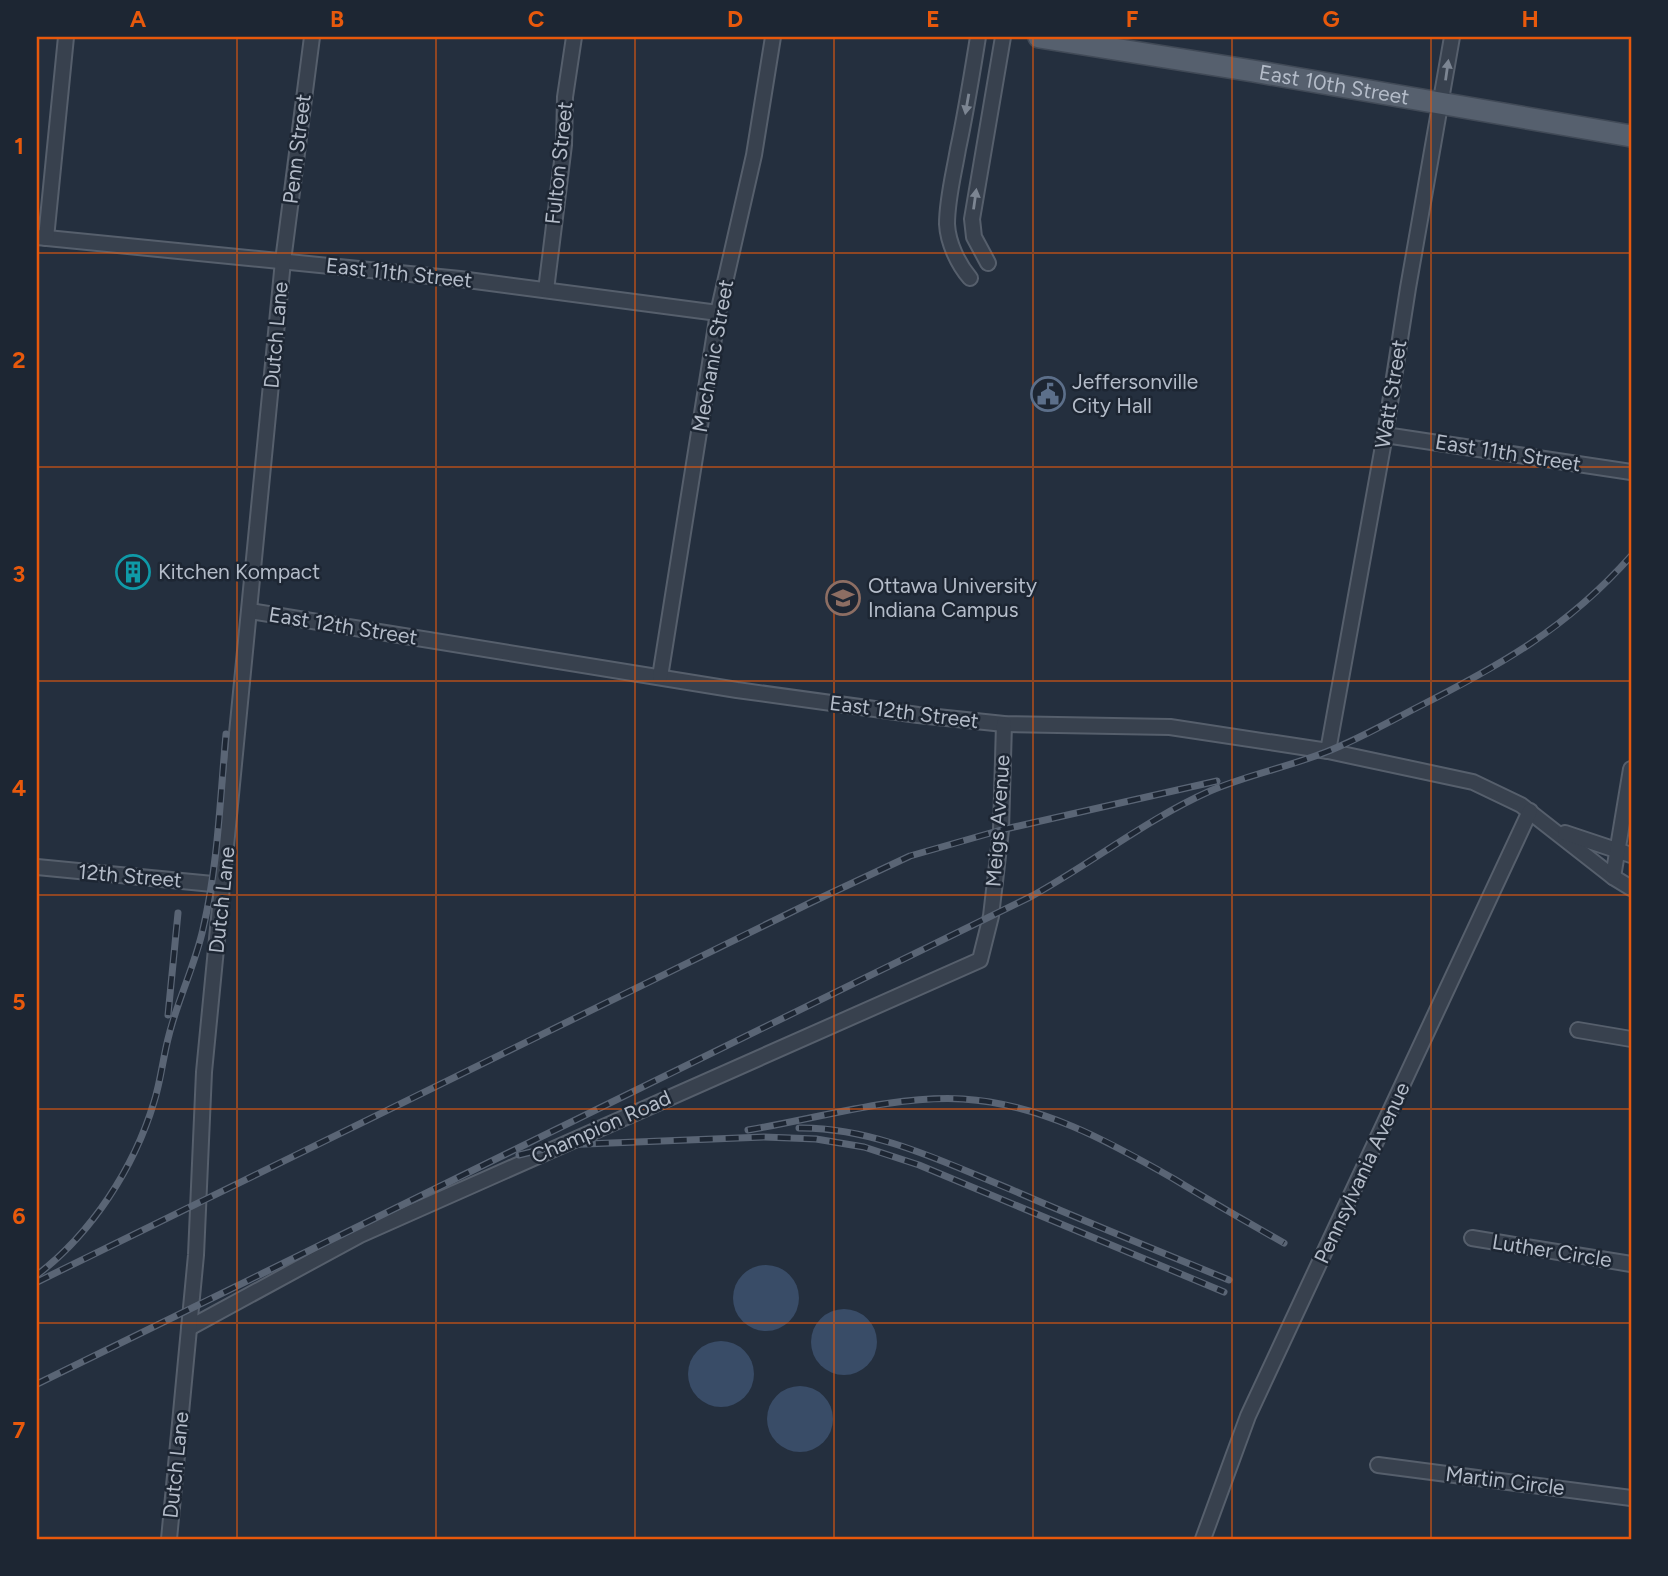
<svg xmlns="http://www.w3.org/2000/svg" width="1668" height="1576" font-family="Figtree,sans-serif">
<style>
.water{fill:#394c67}
.lines{fill:none;stroke-linecap:round;stroke-linejoin:round}
.street-casing{stroke:#565f6c;stroke-width:18}
.primary-casing{stroke:#414a57;stroke-width:24}
.street{stroke:#38414e;stroke-width:14}
.primary{stroke:#56606e;stroke-width:21}
.rail-casing{stroke:#5a6575;stroke-width:7}
.rail{stroke:#1d2633;stroke-width:4.5;stroke-dasharray:13;stroke-linecap:butt}
.oneway{fill:#7c8592}
.grid{fill:none;stroke:#e8590c;stroke-width:2;stroke-opacity:0.55}
.labels{text-anchor:middle;stroke-width:5;stroke-linejoin:round;paint-order:stroke}
.street-label{font-size:21px;fill:#b4bcc9;stroke:#1d2633}
.poi-label{font-size:21px;fill:#b4bcc9;stroke:#1d2633;text-anchor:start}
.neatline{fill:none;stroke:#e8590c;stroke-width:2.5}
.grid-label{font-size:23px;text-anchor:middle;font-weight:bold;fill:#e8590c}
</style>
<rect width="100%" height="100%" fill="#242f3e"/>
<g class="water">
<circle cx="766" cy="1298" r="33"/>
<circle cx="844" cy="1342" r="33"/>
<circle cx="721" cy="1374" r="33"/>
<circle cx="800" cy="1419" r="33"/>
</g>
<g class="lines">
<g class="street-casing">
<g id="street">
<polyline points="37,237 460,279 718,313"/>
<polyline points="46,238 66,37"/>
<polyline points="988,263 974,237 972,219 1003,37"/>
<path d="M970,278c-12,-14 -22,-35 -23,-54 0,-25 7,-51 11,-75 8,-37 14,-75 20,-112"/>
<polyline points="546,290 564,145 565,97 574,37"/>
<polyline points="1385,435 1631,472"/>
<polyline points="250,611 737,690 918,715 1004,724 1170,727 1328,751 1473,782 1521,805 1613,877 1631,888"/>
<polyline points="660,677 718,313 754,155 773,37"/>
<polyline points="1328,751 1385,435 1408,288 1452,37"/>
<polyline points="1565,833 1631,855"/>
<polyline points="37,867 223,885"/>
<polyline points="1613,877 1631,769"/>
<polyline points="1578,1030 1631,1039"/>
<polyline points="1472,1238 1631,1264"/>
<polyline points="189,1328 360,1235 980,960 991,916 1001,830 1004,724"/>
<polyline points="1378,1465 1631,1498"/>
<polyline points="169,1539 196,1255 204,1072 283,261 312,37"/>
<polyline points="1203,1539 1248,1416 1530,811"/>
</g>
</g>
<g class="primary-casing">
<g id="primary">
<path id="s1" d="M1039,37l214,34 378,65"/>
</g>
</g>
<use href="#street" class="street"/>
<use href="#primary" class="primary"/>
<g class="rail-casing">
<g id="rail">
<polyline points="168,1015 178,913"/>
<path d="M799,1128c76,-1 149,36 218,64 70,30 141,59 212,88"/>
<path d="M748,1130c67,-11 147,-35 215,-31 78,5 145,42 211,80 36,22 73,43 110,64"/>
<polyline points="519,1155 560,1145 764,1137 816,1139 864,1147 919,1165 1224,1292"/>
<path d="M37,1275c55,-42 97,-107 117,-173 7,-22 9,-45 15,-67 9,-36 26,-70 34,-106 15,-64 17,-130 23,-195"/>
<polyline points="37,1282 812,902 910,856 1001,830 1217,781"/>
<path d="M37,1384l995,-488c60,-33 115,-77 178,-105 37,-16 78,-24 116,-39 31,-12 61,-29 90,-44 85,-43 151,-80 215,-152"/>
</g>
</g>
<use href="#rail" class="rail"/>
</g>
<defs><path id="oneway-solid" d="M-6-.8H1V-3.2L6.5 0L1 3.2V.8H-6Z" transform="scale(1.75)"/></defs>
<g class="oneway">
<use href="#oneway-solid" transform="translate(1447 70) rotate(-82)"/>
<use href="#oneway-solid" transform="translate(967 104) rotate(100)"/>
<use href="#oneway-solid" transform="translate(975 199) rotate(-82)"/>
</g>
<path class="grid" d="M237,37v1502M436,37v1502M635,37v1502M834,37v1502M1033,37v1502M1232,37v1502M1431,37v1502M37,253h1594M37,467h1594M37,681h1594M37,895h1594M37,1109h1594M37,1323h1594"/>
<defs>
<g id="civic-ring" transform="scale(1.75)"><circle r="9.5" fill="#1d2633" stroke="#5c6f8a" stroke-width="1.5"/><path d="M-.6-6.5H3V-4.5H.6V-3L4-1V1h2V6H-6V1h2V-1L-.6-3ZM-1.2 2.5V6h2.4V2.5Z" fill="#5c6f8a"/></g>
<g id="building-ring" transform="scale(1.75)"><circle r="9.5" fill="#1d2633" stroke="#0f9aa8" stroke-width="1.5"/><path d="M-4-6H4V6H1V3H-1V6H-4ZM-2.5-4.3h1.7v1.8h-1.7ZM.8-4.3h1.7v1.8H.8ZM-2.5-1h1.7V.8h-1.7ZM.8-1h1.7V.8H.8Z" fill="#0f9aa8"/></g>
<g id="school-ring" transform="scale(1.75)"><circle r="9.5" fill="#1d2633" stroke="#8d6e63" stroke-width="1.5"/><path d="M0-5L7-2L0 1L-7-2ZM-4 1L0 2.5L4 1V4Q0 6-4 4Z" fill="#8d6e63"/></g>
</defs>
<g fill-rule="evenodd">
<use href="#civic-ring" x="1048" y="394"/>
<use href="#building-ring" x="133" y="572"/>
<use href="#school-ring" x="843" y="598"/>
</g>
<g class="labels">
<g class="street-label">
<text dy="7" stroke="none"><textPath href="#s1" startOffset="299">East 10th Street</textPath></text>
<text transform="translate(297 149) rotate(-83)" y="7">Penn Street</text>
<text transform="translate(559 163) rotate(-84)" y="7">Fulton Street</text>
<text transform="translate(399 273) rotate(6)" y="7">East 11th Street</text>
<text transform="translate(276 335) rotate(-85)" y="7">Dutch Lane</text>
<text transform="translate(713 356) rotate(-80)" y="7">Mechanic Street</text>
<text transform="translate(1391 394) rotate(-81)" y="7">Watt Street</text>
<text transform="translate(1508 453) rotate(9)" y="7">East 11th Street</text>
<text transform="translate(343 626) rotate(9)" y="7">East 12th Street</text>
<text transform="translate(904 712) rotate(7)" y="7">East 12th Street</text>
<text transform="translate(998 821) rotate(-86)" y="7">Meigs Avenue</text>
<text transform="translate(130 876) rotate(5)" y="7">12th Street</text>
<text transform="translate(222 900) rotate(-84)" y="7">Dutch Lane</text>
<text transform="translate(601 1127) rotate(-24)" y="7">Champion Road</text>
<text transform="translate(1362 1173) rotate(-65)" y="7">Pennsylvania Avenue</text>
<text transform="translate(1552 1251) rotate(9)" y="7">Luther Circle</text>
<text transform="translate(176 1465) rotate(-84)" y="7">Dutch Lane</text>
<text transform="translate(1505 1481) rotate(7)" y="7">Martin Circle</text>
</g>
<g class="poi-label">
<text x="1072" y="389">Jeffersonville<tspan x="1072" dy="24">City Hall</tspan></text>
<text x="158" y="579">Kitchen Kompact</text>
<text x="868" y="593">Ottawa University<tspan x="868" dy="24">Indiana Campus</tspan></text>
</g>
</g>
<rect width="1668" height="1576" fill="none" stroke="#1d2633" stroke-width="77"/>
<rect x="38" y="38" width="1592" height="1500" class="neatline"/>
<g class="grid-label">
<text x="138" y="27">A</text>
<text x="337" y="27">B</text>
<text x="536" y="27">C</text>
<text x="735" y="27">D</text>
<text x="933" y="27">E</text>
<text x="1132" y="27">F</text>
<text x="1331" y="27">G</text>
<text x="1530" y="27">H</text>
<text x="19" y="154">1</text>
<text x="19" y="368">2</text>
<text x="19" y="582">3</text>
<text x="19" y="796">4</text>
<text x="19" y="1010">5</text>
<text x="19" y="1224">6</text>
<text x="19" y="1438">7</text>
</g>
</svg>
